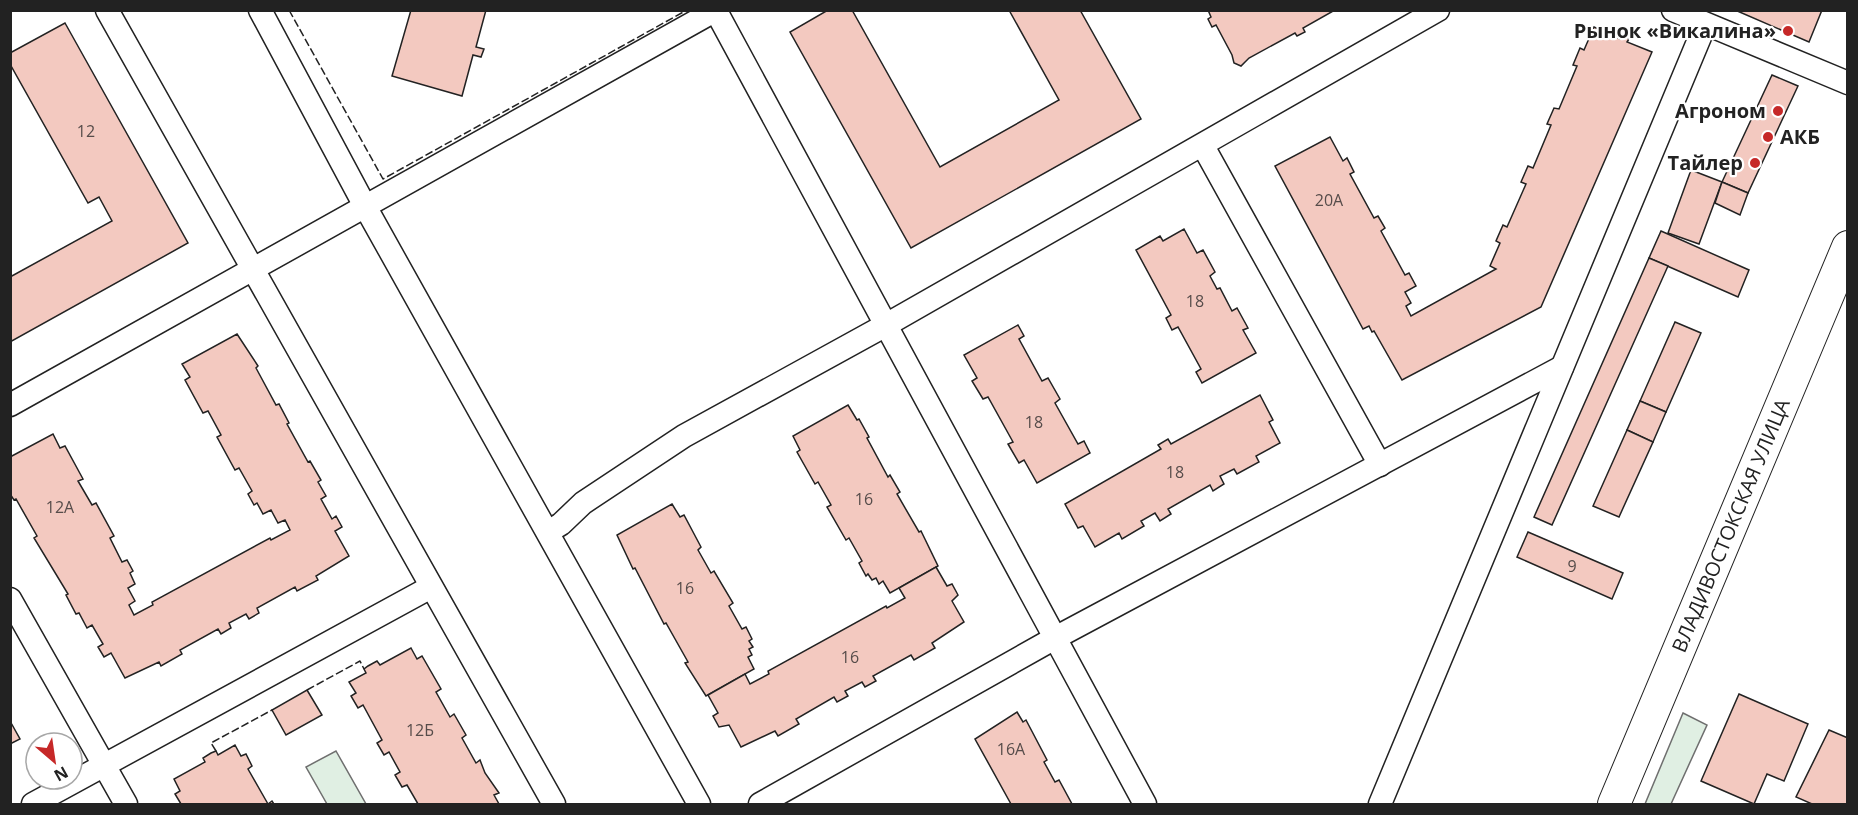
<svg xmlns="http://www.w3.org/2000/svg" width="1858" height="815" font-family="'Open Sans',sans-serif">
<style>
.green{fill:#e0efe3;stroke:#6f6f6f;stroke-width:1.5}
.building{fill:#f3c9c0;stroke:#222;stroke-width:1.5}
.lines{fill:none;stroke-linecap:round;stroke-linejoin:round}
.minor-casing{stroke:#222;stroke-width:25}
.secondary-casing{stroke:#222;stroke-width:34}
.minor{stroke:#fff;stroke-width:22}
.secondary{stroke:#fff;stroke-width:32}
.fence{stroke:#222;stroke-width:1.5;stroke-dasharray:8 3;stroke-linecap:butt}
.poi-dot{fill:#c62828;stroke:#fff;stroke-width:2}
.labels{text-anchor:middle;stroke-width:4.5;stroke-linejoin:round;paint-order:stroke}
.number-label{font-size:16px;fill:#564c4a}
.poi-label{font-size:20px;font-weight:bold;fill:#222;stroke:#fff;text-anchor:end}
.street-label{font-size:20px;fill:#222;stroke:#fff}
</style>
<rect width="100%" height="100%" fill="#fff"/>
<g class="green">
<polygon points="1683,713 1707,725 1671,804 1645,804"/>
<polygon points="336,751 366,804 327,804 306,767"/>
</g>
<g class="building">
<polygon points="411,10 486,10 476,47 484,49 481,57 473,55 462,96 392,76"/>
<polygon points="828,10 852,10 940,167 1059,100 1009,10 1080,10 1141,119 911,248 790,32"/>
<polygon points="1208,10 1335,10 1303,28 1305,32 1297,36 1295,33 1249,58 1241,66 1234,63 1232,55 1216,25 1212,27 1208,19 1211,17"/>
<polygon points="1735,10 1822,10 1809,42"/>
<polygon points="65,23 188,243 10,342 10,277 112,221 99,197 88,203 10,64 10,53"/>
<polygon points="1594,27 1620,39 1622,35 1629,39 1627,42 1652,52 1541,307 1402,380 1374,331 1372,332 1369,326 1363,329 1275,166 1330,137 1343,161 1347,158 1354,172 1350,174 1374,218 1378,216 1385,228 1381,231 1405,275 1409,273 1416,286 1405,292 1411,303 1406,306 1411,316 1496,269 1490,266 1500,243 1496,241 1503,225 1507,227 1526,184 1521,182 1528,166 1533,168 1551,125 1547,124 1554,108 1559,109 1577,66 1573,65 1580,48 1584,50"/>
<polygon points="1772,75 1798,86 1748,193 1722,182"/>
<polygon points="1691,170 1722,182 1699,244 1668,233"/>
<polygon points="1722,182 1748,193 1740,215 1715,203"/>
<polygon points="1184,229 1197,253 1203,250 1215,272 1210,276 1217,289 1220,288 1232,311 1237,308 1248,328 1243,330 1256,353 1202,383 1196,372 1201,369 1178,327 1172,330 1166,318 1171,315 1136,250 1160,236 1163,241"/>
<polygon points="1661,231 1749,270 1738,297 1649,258"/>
<polygon points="1649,258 1668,266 1552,525 1534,517"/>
<polygon points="1675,322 1701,333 1666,412 1640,401"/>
<polygon points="1018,325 1024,336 1019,339 1042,381 1048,378 1060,399 1055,403 1078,444 1084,441 1090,453 1037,483 1024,460 1019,463 1008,444 1013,442 988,397 983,399 972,381 977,378 964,355"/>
<polygon points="237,334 258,366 256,368 276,405 279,404 289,423 287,424 308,462 310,461 321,480 318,482 326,496 321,499 332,519 336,516 342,527 335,531 349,556 316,576 318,580 297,591 295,587 257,608 259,613 249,619 246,614 229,623 231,628 221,634 218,629 180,650 182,654 161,666 159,662 125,678 111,653 104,657 98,647 103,644 92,625 87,628 79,613 76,614 66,595 68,594 34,538 37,536 16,499 14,500 10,494 10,457 53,434 60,448 65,446 83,479 78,481 92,505 96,503 114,536 110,538 122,562 127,560 133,571 130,573 135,584 128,588 135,601 129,605 134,615 153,605 152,602 270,538 271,540 290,530 285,520 278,523 271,510 263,514 257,503 254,505 248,494 252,491 239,468 235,470 217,437 221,435 208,411 203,413 185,380 190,377 182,364"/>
<polygon points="1260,395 1273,420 1269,422 1280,443 1256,456 1259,462 1237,474 1234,469 1220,476 1224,484 1213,491 1210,485 1168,509 1171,514 1160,521 1155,513 1141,521 1144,526 1122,539 1119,533 1095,547 1083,526 1078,528 1065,504 1161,449 1158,445 1168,439 1171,444"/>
<polygon points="1640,401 1666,412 1653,442 1627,430"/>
<polygon points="848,405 857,420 859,419 869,437 867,438 888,477 890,475 900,492 897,494 919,532 921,531 938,566 890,593 883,581 879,584 876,578 872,580 868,574 866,576 859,563 862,561 849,538 846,540 827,507 831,505 818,482 815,484 797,452 800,450 793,436"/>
<polygon points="1627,430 1653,442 1619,517 1593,506"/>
<polygon points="672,504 680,517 684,515 701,547 698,550 711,573 714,571 733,603 729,606 742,629 746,627 752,639 749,641 753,647 749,649 752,655 748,657 754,669 706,696 685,663 688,662 666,623 664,624 635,568 633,569 617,535"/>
<polygon points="1528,532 1623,573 1612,599 1517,557"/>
<polygon points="936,567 947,586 952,584 958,595 952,601 964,622 932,643 935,648 914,660 911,655 873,676 876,681 865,687 862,682 845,691 848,696 837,702 834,697 796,719 799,724 778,736 775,731 741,747 729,725 719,727 713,716 718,713 708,695 745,674 750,684 769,674 768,671 886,606 887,608 905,598 899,588"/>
<polygon points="411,648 417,659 422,656 441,689 436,692 450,717 454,714 466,735 462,738 476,763 480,760 485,773 499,793 494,795 499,804 418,804 407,785 402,787 395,775 400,772 389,752 384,755 377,743 382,740 363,705 358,708 351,696 356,693 349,682 366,673 364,669 368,666 377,661 380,665"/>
<polygon points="307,690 322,715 286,735 272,710"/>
<polygon points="1739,694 1808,724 1784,781 1767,774 1754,804 1701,781"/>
<polygon points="1017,712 1023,722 1026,720 1047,760 1044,762 1055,782 1059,780 1072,804 1011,804 975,739"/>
<polygon points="10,721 20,739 10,744"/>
<polygon points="1829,730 1848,738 1848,804 1812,804 1796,797"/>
<polygon points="235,745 241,756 246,754 252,766 248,769 268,804 272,801 274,804 181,804 175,794 180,791 174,779 205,762 203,758 211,753 216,751 218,755"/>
</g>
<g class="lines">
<g class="minor-casing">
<g id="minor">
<polyline points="107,10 554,804"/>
<polyline points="260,10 366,208 699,804"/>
<polyline points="1673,10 1848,83"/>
<polyline points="716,11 1145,804"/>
<polyline points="1203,146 1380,465"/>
<polyline points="10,405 716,10"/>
<polyline points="548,532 561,524 583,503 684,436 886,325 1438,10"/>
<polyline points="10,599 126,804"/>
<polyline points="33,804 431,587"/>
<polyline points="760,804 1055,638 1562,367"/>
<polyline points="1380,804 1705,25"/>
</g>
</g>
<g class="secondary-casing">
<g id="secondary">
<path id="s1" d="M1614,804l234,-557"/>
</g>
</g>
<use href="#minor" class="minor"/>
<use href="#secondary" class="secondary"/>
<g class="fence">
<polyline points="289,10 383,179 687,10"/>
<polyline points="307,690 360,661 364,669"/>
<polyline points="216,751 211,743 272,710"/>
</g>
</g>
<g class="poi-dot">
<circle cx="1788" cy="31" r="6"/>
<circle cx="1778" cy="111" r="6"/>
<circle cx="1768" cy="137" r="6"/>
<circle cx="1755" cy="163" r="6"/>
</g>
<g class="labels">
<g class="number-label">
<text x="86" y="137">12</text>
<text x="1329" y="206">20А</text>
<text x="1195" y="307">18</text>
<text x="1034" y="428">18</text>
<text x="1175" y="478">18</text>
<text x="864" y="505">16</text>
<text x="60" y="513">12А</text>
<text x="1572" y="572">9</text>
<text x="685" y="594">16</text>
<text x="850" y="663">16</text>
<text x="420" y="736">12Б</text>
<text x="1011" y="755">16А</text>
</g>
<g class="poi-label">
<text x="1776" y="38">Рынок «Викалина»</text>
<text x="1766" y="118">Агроном</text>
<text x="1780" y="144" text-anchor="start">АКБ</text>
<text x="1743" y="170">Тайлер</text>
</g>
<g class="street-label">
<text dy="7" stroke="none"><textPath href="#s1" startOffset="302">ВЛАДИВОСТОКСКАЯ УЛИЦА</textPath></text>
</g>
</g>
<rect width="1858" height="815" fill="none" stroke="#222222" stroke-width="24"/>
<g transform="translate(54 761) rotate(151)"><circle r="28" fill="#ffffff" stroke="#a7a7a7" stroke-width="1.5"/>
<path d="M0-4.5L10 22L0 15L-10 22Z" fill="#c62828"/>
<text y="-9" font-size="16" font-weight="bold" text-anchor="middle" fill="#222222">N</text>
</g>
</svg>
